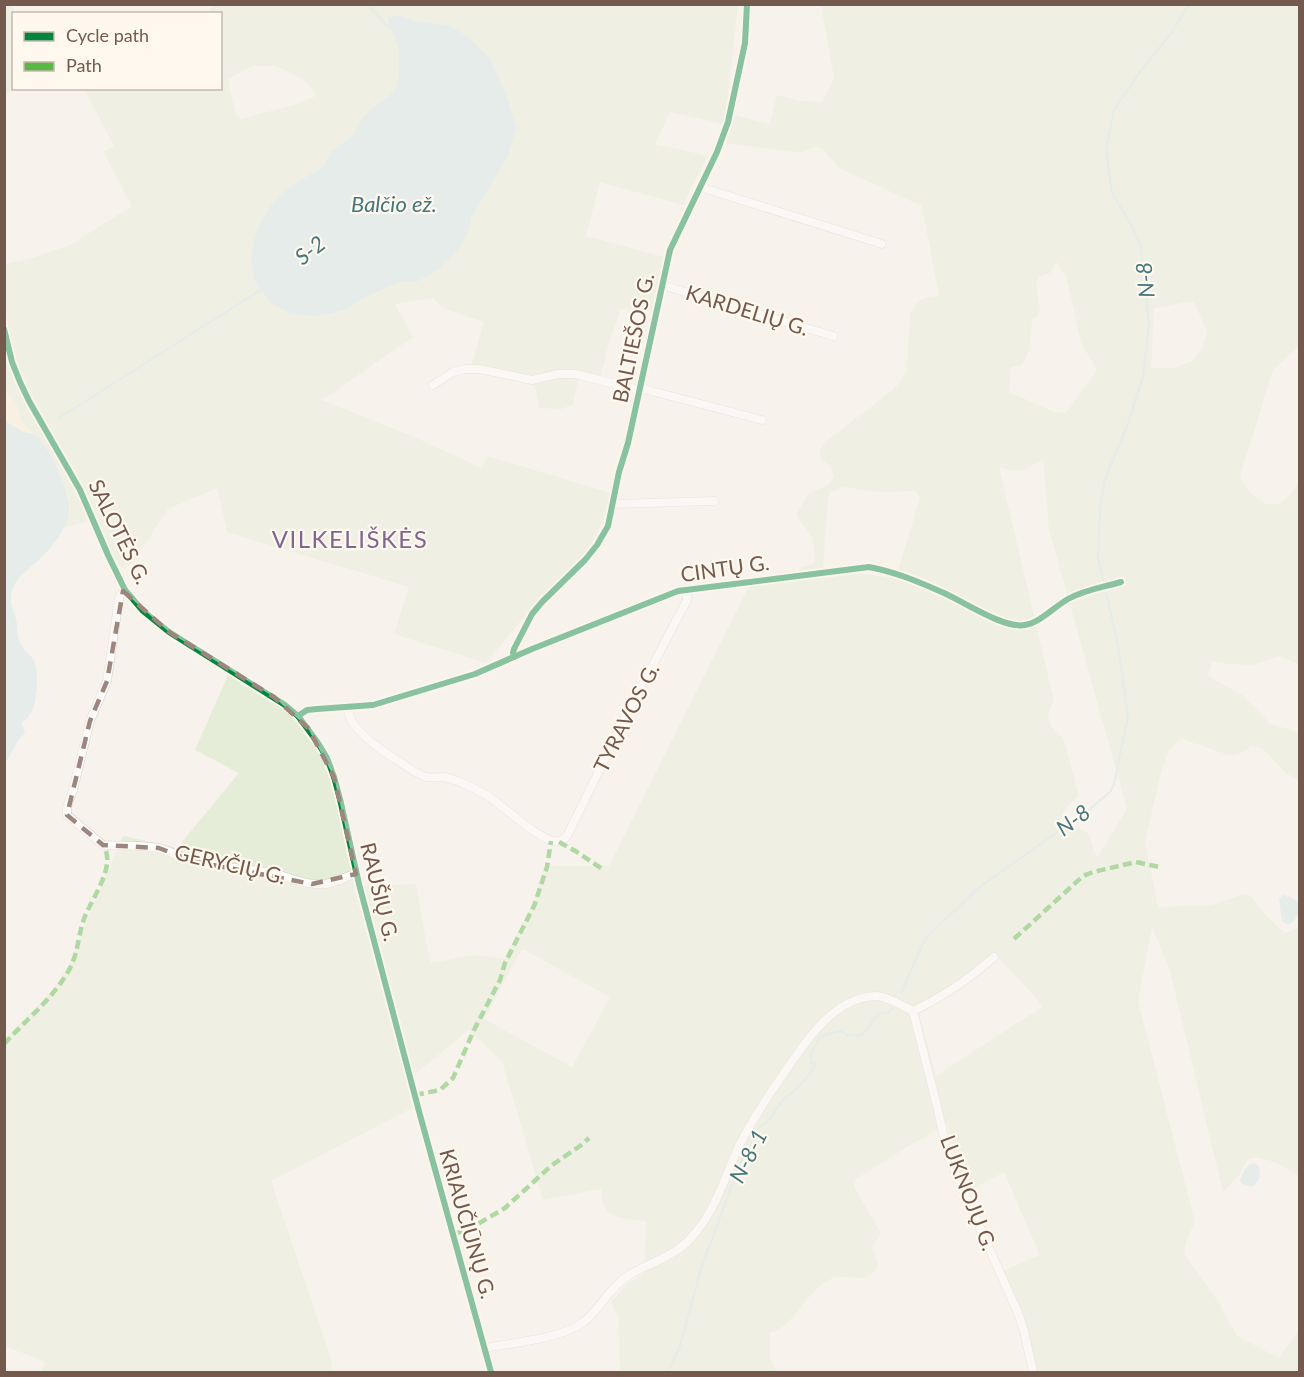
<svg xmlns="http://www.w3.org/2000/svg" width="1304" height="1377" font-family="Lato,sans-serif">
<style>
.green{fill:#e5ecd8;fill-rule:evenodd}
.sand{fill:#f8efd7}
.water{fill:#cee5e6}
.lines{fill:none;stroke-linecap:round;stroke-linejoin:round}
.stream{stroke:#cee5e6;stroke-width:2}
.minor-casing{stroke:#d4cec8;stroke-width:9}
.minor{stroke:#fefdfc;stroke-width:8}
.quiet{stroke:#58b947;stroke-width:4.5;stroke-dasharray:9 4.5;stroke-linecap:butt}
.cycleway-casing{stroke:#fef8ef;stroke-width:10}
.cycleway{stroke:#00873e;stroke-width:6}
.marked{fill:none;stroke:#9b877d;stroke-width:4.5;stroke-dasharray:12 8;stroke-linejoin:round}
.labels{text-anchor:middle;stroke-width:4.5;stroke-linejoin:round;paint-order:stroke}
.street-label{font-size:21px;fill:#745a4d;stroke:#fef8ef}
.water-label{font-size:22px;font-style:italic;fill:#45777f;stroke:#fef8ef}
.quarter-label{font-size:24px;letter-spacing:1.5px;fill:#806690;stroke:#fef8ef}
</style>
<rect width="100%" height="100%" fill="#f7f2ec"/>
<g class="green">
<polygon points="5,4 11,5 16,13 14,14 14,88 16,89 5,95"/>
<path d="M214,5h524l-12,108 44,11 7,-29 22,6 23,1 12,-24 -13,-73h478v341l-26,24 -33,106c4,13 25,35 40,27 7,-4 14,-14 19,-21v182l-20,-8 -26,9 -24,-1 -17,-3 -4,15 34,19 17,16 11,13 29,8v48l-13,-7 -23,-24 -11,-3c-8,6 -14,9 -24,9l-46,-16 -5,3 -8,8 -8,22 -16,70 13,65 53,-2 34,-11 6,2 9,13 12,13 14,11 13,-6v249l-22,-13 -21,-6 -9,3 -8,15 -16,17 -53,-221 -18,-44 -14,74 57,221 -8,17 -3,14 35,50 18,33 42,22 20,-29v43h-264l-32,-101 37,-16 -36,-83 -37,20 -8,-19 -12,-49 -35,20 -56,35 -2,8 27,46 -10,15c5,9 11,17 2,25 -11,10 -27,1 -40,5 -26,10 -38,49 -63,55v25l7,14h-157l-1,-52 -8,-18 14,-16 19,-13 2,-52c-14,-2 -38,-1 -43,-17 -1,-5 -1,-10 -2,-15l-58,11 -41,-139 -33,-31 -55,45 -51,-189 53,-2 14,79 45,-8 30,4 31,-63 9,-30h64l141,-282 47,-3c2,-21 5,-10 18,-19l-2,-24 -15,-20 -1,-6 12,-18 20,-10 5,-8 -3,-9 -11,-10v-6l5,-9 69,-53 7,-8 6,-12 3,-55c7,-15 13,-17 29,-18l-17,-90 -83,-38 -16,-19 -9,-2 -13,6 -76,-10 4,-11 -10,-9 -49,-11 -15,32 53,12 -25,49 -83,-23 -14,54 78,21 -11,53 -32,-1 -13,37 -7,30 -21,-3 -7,31 -11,5 -23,-1 -6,-33 -62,-8 13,-45 -42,-14 -4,-4 -4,-6 -39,6 18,33 -91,63 92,37 68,31 6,-12 123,37 -1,13 -20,41 -62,65 -42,51 -92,-29 15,-47 -182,-55 -10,-44 -49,21 -36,55 -10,4 -9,-12 -15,-37 -35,9 7,-18 -2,-14 -9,-21 -15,-30 -23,-24 -2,-8 -9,-18 -5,-4 -1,-65 4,-1 -3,-20v-41l24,-5 41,-14 62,-39 -29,-54 11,-6 -30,-57 136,-1v-74l-13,-1zM399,15l16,6 34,4 42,35 16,37 9,31 -8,28 -37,62 -1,10 -54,54h-16l-32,14 -24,14 -86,-84 13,-21 19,-18 34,-21 7,-14 22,-17 9,-16 8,-9 19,-14 7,-9 3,-13v-25l-9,-21zM252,66h24l23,11 9,7 8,12 -19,8 -56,15 -5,-4 -8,-36zM1057,262l10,17 14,64 16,27c-11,14 -20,29 -31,43l-12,-1 -45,-20 2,-25c3,-1 6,0 9,-1 10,-5 11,-36 12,-46l6,-4 2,-5 -4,-28 3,-6 11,-4zM1194,301l13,32 -5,16 -11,13 -19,6h-21l3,-60zM1043,460l6,69 78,280 -30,49 -9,-25 -11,-5 -12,-2 -5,-7 5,-10 14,-13 -15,-56 -13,-14 -3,-8 2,-10 4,-7 -55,-234 13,4 11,-1zM842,487l39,5 34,-1 5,7 -23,77 -4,3 -35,-5 -32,5 -3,-8 5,-72 2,-6 5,-1zM522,949l88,48 -38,70 -88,-48zM999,959l31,32 12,16 -106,69 -17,-61z"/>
<polygon points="229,673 271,698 294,716 315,743 327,768 337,801 357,896 414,1107 271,1181 331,1359 332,1372 41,1372 45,1362 5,1346 4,1039 53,990 69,965 94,903 123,836 177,848 239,773 195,750"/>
</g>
<polygon class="sand" points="4,391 10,395 16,404 21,421 34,434 23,433 5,421"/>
<g class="water">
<polygon points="399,15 415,21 449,25 469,38 491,60 507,97 516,128 508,156 471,218 470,228 458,251 439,269 416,282 400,282 368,296 344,310 318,316 291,314 271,303 254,279 251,255 258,226 271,205 290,187 324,166 331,152 353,135 362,119 370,110 389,96 396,87 399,74 399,49 390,28 388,18"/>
<path d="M5,421l18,11 11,2c3,3 7,6 9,10 9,11 29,54 26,68 -3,17 -16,34 -28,46 -11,11 -29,20 -30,39 -1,7 3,15 5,22 2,7 1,15 3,22 3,8 10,12 14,18 7,11 4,44 -2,54 -2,4 -7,7 -9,10l3,10 -6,6 -14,25z"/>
<path d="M1283,895c4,1 10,3 14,6 7,8 -2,21 -9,24l-6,-4 -3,-22z"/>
<path d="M1255,1163c8,6 5,18 -2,24l-11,-3 -2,-4c3,-7 6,-16 15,-17z"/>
</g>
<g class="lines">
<g class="stream">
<polyline points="369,4 373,11 390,29"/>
<polyline points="59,418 262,289"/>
<polyline points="1103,580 1098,557 1100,510 1105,479 1126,429 1143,377 1149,325 1141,247 1132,226 1112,193 1106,149 1114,110 1141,70 1170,35 1189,4"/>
<polyline points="901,993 925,939 977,889 1090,809 1111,791 1114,784 1128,716 1118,646 1106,592"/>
<path d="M668,1372l12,-26 21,-77 39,-106 18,-30 1,-6c14,-7 18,-22 28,-31 3,-2 6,-3 8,-6 5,-3 19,-21 21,-26l-5,-1v-10l10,-17 20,-5 6,4 12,1c17,-8 9,-23 30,-24l3,-4"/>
</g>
<g class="minor-casing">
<g id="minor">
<polyline points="700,187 882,244"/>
<polyline points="662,285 833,336"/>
<polyline points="4,329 12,362 20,382 29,401 80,490 108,555 125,590 143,611 169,632 285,705 298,716 318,743 327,758 334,777 340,799 359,884 420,1115 491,1372"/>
<polyline points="433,385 453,372 465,369 479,369 532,380 558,374 575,374 639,390"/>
<polyline points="640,388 762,420"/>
<polyline points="613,504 714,501"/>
<path d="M125,590l-5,5 -1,4 -12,82 -17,40 -17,69 -6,17v8l36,30c18,1 37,0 55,3 13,3 23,10 35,13 26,7 52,7 78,12 19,4 35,13 55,11 11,-2 20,-8 30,-10"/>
<polyline points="514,657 513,653 514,649 532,614 542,602 585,560 597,545 608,526 619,472 628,443 670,250 717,152 728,122 745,43 747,4"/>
<path d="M348,706c0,8 2,15 8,21 13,16 33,28 50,39 6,4 13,9 20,11 6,1 12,0 18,0 12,2 32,12 42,18 19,11 52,46 73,47l8,-6 58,-118 62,-118v-10"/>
<path d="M298,716l9,-6 10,-1 56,-4 102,-31 57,-25 146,-58 191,-24c27,5 50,15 75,26 20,9 60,36 81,32 16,-3 29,-18 43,-26 16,-9 36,-12 53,-17"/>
<polyline points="913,1011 937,1106 948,1156 1018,1313 1024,1331 1033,1372"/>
<path d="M913,1011c33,-16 53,-30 81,-54"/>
<path d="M485,1348c30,-6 75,-8 100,-27 16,-14 26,-35 44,-46 20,-12 46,-19 62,-37 24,-26 34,-61 48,-92 12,-25 27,-47 43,-70 22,-32 50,-78 93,-80 12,0 27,10 38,15"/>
</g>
</g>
<use href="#minor" class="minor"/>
<g class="quiet">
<polyline points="559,842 577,852 604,870"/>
<polyline points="1014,939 1083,876 1093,872 1136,862 1159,867"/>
<path d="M4,1044c21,-23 46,-43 62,-69 12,-18 11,-34 17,-53 6,-21 35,-55 20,-77"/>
<polyline points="415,1095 435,1091 441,1089 453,1078 474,1030 500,980 505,963 534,906 547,867 551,841"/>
<polyline points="454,1234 471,1228 505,1208 552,1165 580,1146 589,1138"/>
</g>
<g class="cycleway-casing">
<g id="cycleway">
<polyline points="4,329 12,362 20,382 29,401 80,490 108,555 125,590 143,611 169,632 285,705 298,716 318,743 327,758 334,777 340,799 359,884 420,1115 491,1372"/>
<polyline points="514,657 513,653 514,649 532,614 542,602 585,560 597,545 608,526 619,472 628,443 670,250 717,152 728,122 745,43 747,4"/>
<path d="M298,716l9,-6 10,-1 56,-4 102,-31 57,-25 146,-58 191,-24c27,5 50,15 75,26 20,9 60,36 81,32 16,-3 29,-18 43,-26 16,-9 36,-12 53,-17"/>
</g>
</g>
<use href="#cycleway" class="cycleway"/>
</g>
<path d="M0 0H1304V1377H0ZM123,591l46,41 105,65 34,31 26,49 22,97 -44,10 -120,-23 -33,-13 -56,-3 -36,-30 23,-94 17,-40z" fill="#f7f2ec" fill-opacity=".55" fill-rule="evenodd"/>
<path class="marked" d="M123,591l46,41 105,65 34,31 26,49 22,97 -44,10 -120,-23 -33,-13 -56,-3 -36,-30 23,-94 17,-40z"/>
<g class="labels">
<g class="street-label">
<text transform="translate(747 311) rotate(17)" y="7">KARDELIŲ G.</text>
<text transform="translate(634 338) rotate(-78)" y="7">BALTIEŠOS G.</text>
<text transform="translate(119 532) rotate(64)" y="7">SALOTĖS G.</text>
<text transform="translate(725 569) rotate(-8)" y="7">CINTŲ G.</text>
<text transform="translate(627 718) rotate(-63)" y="7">TYRAVOS G.</text>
<text transform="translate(230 865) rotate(13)" y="7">GERYČIŲ G.</text>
<text transform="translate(379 892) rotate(76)" y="7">RAUŠIŲ G.</text>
<text transform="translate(968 1193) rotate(69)" y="7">LUKNOJŲ G.</text>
<text transform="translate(467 1224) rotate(74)" y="7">KRIAUČIŪNŲ G.</text>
</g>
<g class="water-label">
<text x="394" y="212">Balčio ež.</text>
<text transform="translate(310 250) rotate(-38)" y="8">S-2</text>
<text transform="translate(1145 280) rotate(-96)" y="8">N-8</text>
<text transform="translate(1073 820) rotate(-37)" y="8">N-8</text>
<text transform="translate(748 1156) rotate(-63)" y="8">N-8-1</text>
</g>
<g class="quarter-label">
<text x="350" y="548">VILKELIŠKĖS</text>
</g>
</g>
<rect width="1304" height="1377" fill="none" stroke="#745a4d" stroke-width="12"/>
<rect x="12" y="12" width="210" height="78" fill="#fef8ef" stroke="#c7b9ae" stroke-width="1.5"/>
<rect x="24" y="32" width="30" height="9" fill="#00873e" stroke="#c7b9ae" stroke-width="1.5"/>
<text x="66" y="42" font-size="18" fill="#745a4d">Cycle path</text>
<rect x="24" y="62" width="30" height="9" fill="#58b947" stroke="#c7b9ae" stroke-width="1.5"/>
<text x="66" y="72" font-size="18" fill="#745a4d">Path</text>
</svg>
